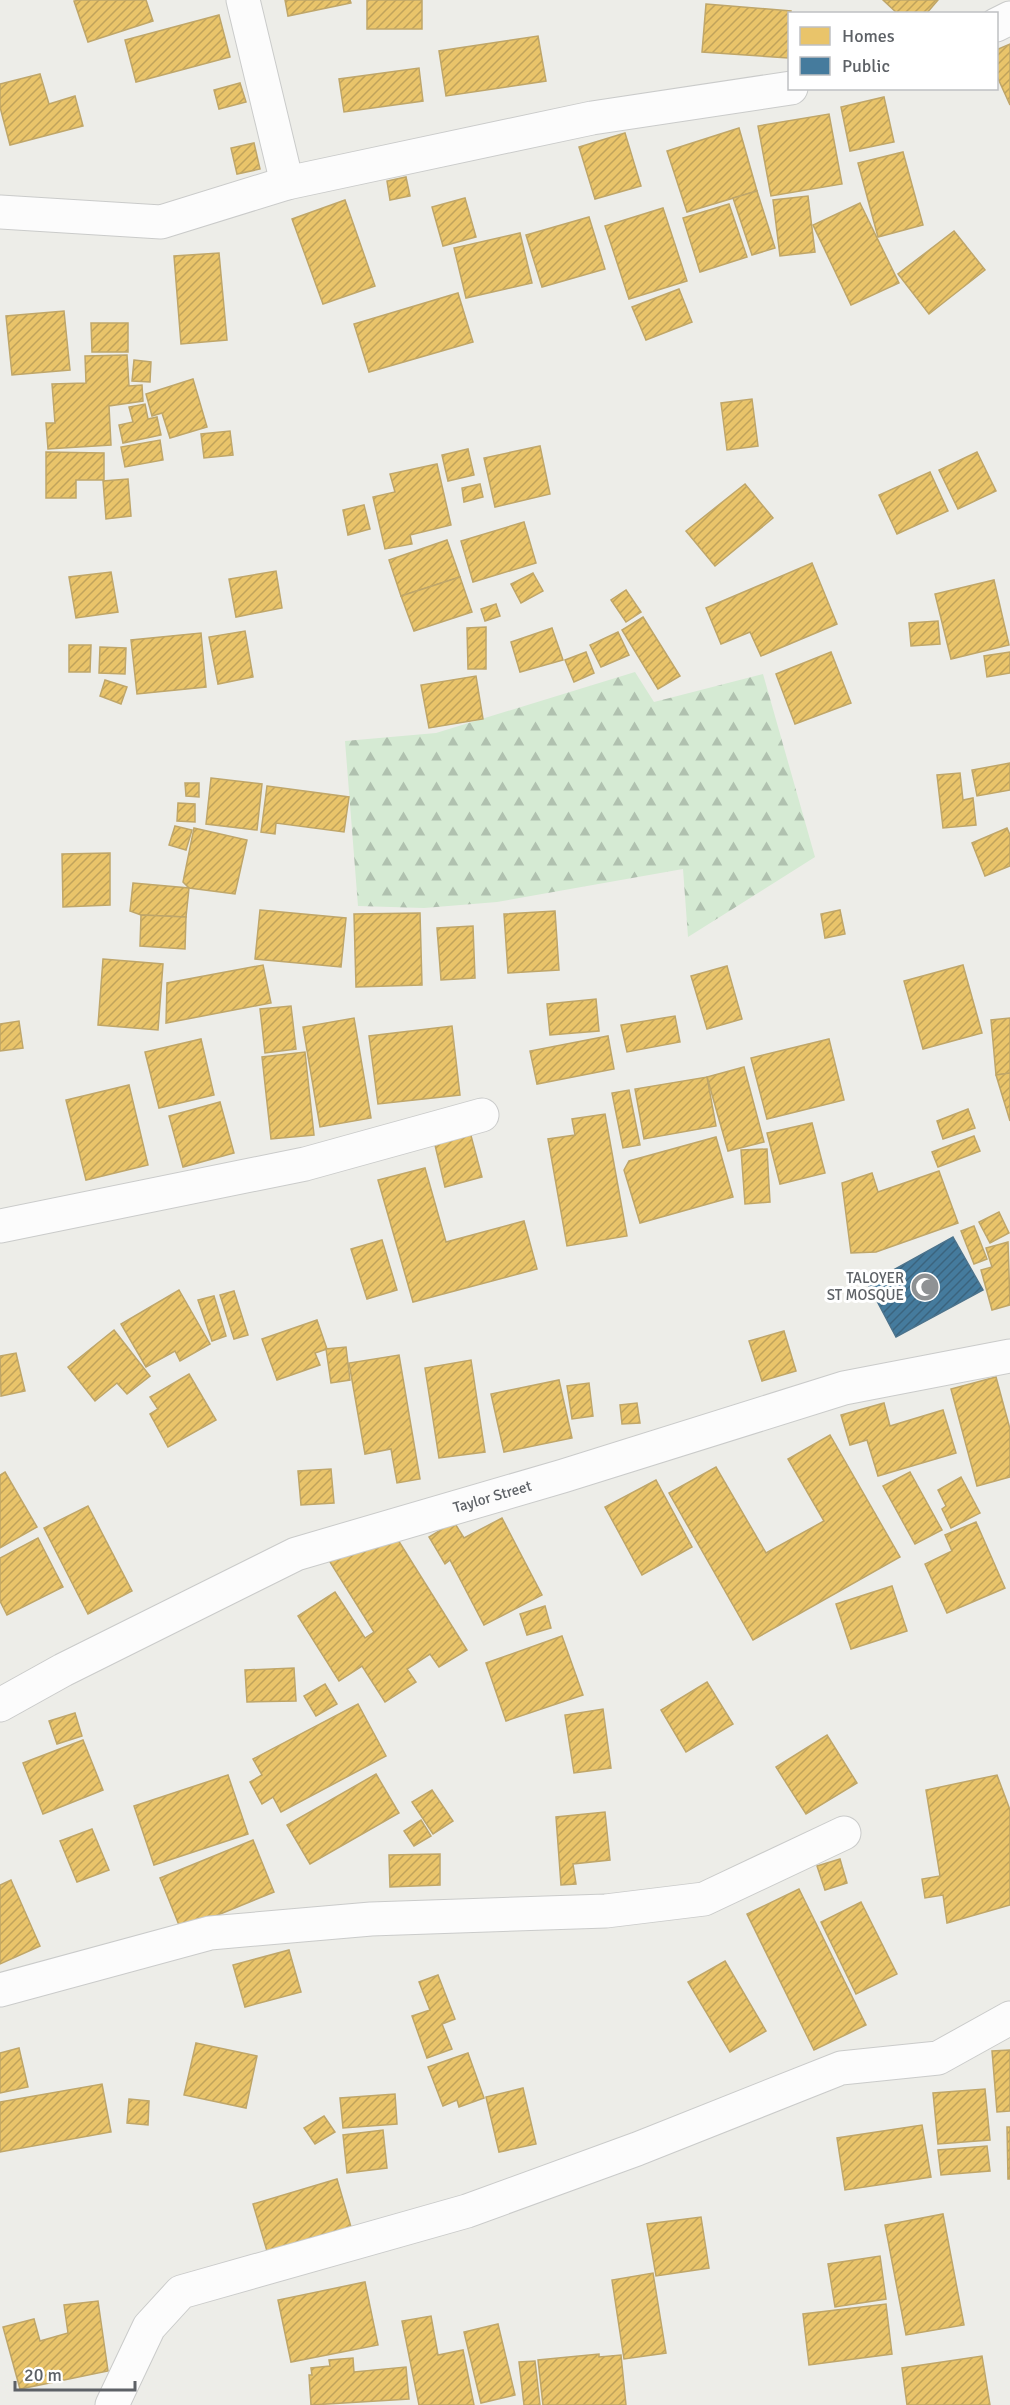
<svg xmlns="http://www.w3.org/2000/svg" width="1010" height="2405" font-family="Signika,sans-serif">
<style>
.forest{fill:url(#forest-firs)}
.homes{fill:url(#homes-hatch);stroke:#bfa669;stroke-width:1.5}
.public{fill:url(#public-hatch);stroke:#4c738c;stroke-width:1.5}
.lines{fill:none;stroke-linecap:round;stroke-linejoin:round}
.street-casing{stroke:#cacbca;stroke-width:35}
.street{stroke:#fcfcfc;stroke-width:33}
.labels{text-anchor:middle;stroke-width:6;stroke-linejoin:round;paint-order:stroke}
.poi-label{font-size:15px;fill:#5d6166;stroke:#fff;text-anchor:end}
.street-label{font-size:15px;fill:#5d6166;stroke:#fff}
</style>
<defs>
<pattern id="forest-firs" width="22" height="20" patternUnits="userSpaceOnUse" patternTransform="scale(1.5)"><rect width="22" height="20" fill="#d5ead3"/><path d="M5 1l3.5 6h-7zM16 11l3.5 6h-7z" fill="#b0c1af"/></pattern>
<pattern id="homes-hatch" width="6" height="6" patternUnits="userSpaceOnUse" patternTransform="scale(1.5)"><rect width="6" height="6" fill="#e9c46a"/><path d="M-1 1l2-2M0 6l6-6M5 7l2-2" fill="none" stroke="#c0a35b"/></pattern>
<pattern id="public-hatch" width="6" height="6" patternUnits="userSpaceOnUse" patternTransform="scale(1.5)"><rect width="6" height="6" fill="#457b9d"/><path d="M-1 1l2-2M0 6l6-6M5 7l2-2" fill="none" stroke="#3b647e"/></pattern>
</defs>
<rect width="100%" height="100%" fill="#edede8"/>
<polygon class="forest" points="635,672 654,702 763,674 815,857 688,937 683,869 497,902 424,908 358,906 345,741 436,733"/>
<g class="homes">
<polygon points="79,0 146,0 153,21 88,42 74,1"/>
<polygon points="285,0 350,0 351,3 288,16"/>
<rect x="367" y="0" width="55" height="29"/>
<polygon points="883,0 938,0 926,14 898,14"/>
<polygon points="706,4 791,11 788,58 702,52"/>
<polygon points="219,15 230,57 136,82 125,40"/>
<polygon points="538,36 546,81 446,96 439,51"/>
<polygon points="1010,44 1010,105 996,74 996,50"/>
<polygon points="419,68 423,101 344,112 339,79"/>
<polygon points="40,74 49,104 75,96 83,126 10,145 0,107 0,84"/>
<polygon points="240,83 246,102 219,109 214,90"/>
<polygon points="884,97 894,142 850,151 841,107"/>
<polygon points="829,114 842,184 771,196 758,126"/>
<polygon points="739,128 757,191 687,212 667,151"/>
<polygon points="625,133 641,186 595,199 579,147"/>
<polygon points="254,143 260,169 237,174 231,148"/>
<polygon points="903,152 923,225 878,237 858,163"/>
<polygon points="406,177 410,196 390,200 387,181"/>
<polygon points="757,191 775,248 752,255 733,198"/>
<polygon points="808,196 815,252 780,256 773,200"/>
<polygon points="465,198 476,237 443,246 432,207"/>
<polygon points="345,200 375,286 323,304 292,219"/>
<polygon points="860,203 899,283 851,305 813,225"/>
<polygon points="729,204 747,257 700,272 683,218"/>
<polygon points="663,208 687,281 629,299 605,226"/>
<polygon points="589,217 605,269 542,287 526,235"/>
<polygon points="954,231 985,270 929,314 898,274"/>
<polygon points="520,233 532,283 466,298 454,248"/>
<polygon points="219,253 227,340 181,344 174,256"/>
<polygon points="679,289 692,322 646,340 632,307"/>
<polygon points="458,293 473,342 369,372 354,324"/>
<polygon points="64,311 70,370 12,375 6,316"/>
<polygon points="91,323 128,323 128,352 92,352"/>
<polygon points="127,355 129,386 142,385 143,401 109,406 111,445 48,449 46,423 55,423 52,384 86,383 85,356"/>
<polygon points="134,360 151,362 150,382 132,381"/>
<polygon points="193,379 207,427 170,438 162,413 152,416 146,394"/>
<polygon points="752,399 758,446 727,450 721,403"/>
<polygon points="145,404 148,419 157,417 161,435 123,443 119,425 133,422 129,407"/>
<polygon points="230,431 233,455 204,458 201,434"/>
<polygon points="160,440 163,460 125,467 121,447"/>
<polygon points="540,446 550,494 495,507 484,458"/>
<polygon points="468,449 474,475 448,481 442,455"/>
<polygon points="46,452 104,453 104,480 76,480 76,498 46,498"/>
<polygon points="977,452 996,491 958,509 939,470"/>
<polygon points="437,464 451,525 410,535 412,544 385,549 373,497 395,492 390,474"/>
<polygon points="930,472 948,511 897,534 879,495"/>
<polygon points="128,479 131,516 106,519 103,481"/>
<polygon points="480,484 483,497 464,502 462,488"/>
<polygon points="745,484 773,518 715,566 686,531"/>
<polygon points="364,505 370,529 348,535 343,510"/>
<polygon points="524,522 536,563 473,582 461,541"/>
<polygon points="447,540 460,577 401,596 389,560"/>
<polygon points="812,563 837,624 761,656 750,632 721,644 706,608"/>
<polygon points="276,571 282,608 236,617 229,579"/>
<polygon points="111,572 118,612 76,618 69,577"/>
<polygon points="533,573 543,591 521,603 511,584"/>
<polygon points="460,577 472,612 414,631 401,596"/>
<polygon points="994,580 1009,645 951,659 935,594"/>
<polygon points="626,590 641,612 626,622 611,600"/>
<polygon points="496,604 500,616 485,621 481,609"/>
<polygon points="643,617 680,676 658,689 622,630"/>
<polygon points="938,621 940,644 911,646 909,623"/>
<polygon points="486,627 486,669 468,669 467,628"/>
<polygon points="552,628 563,660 520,672 511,642"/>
<polygon points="245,631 253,677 218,684 209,637"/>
<polygon points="618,632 629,655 601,667 590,645"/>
<polygon points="201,633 206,687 137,694 131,640"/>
<polygon points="69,645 91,645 90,672 69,672"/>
<polygon points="100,647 126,648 125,674 99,673"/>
<polygon points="586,652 594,673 574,682 565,660"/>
<polygon points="831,652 851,703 795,724 776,674"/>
<polygon points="1010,652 1010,673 987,677 984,656"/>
<polygon points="476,676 483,719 429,728 421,685"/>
<polygon points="105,680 127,687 121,704 100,696"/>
<polygon points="1010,763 1010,790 977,796 972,770"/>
<polygon points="960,773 963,800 973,798 976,825 943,828 937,775"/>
<polygon points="211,778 262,784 257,830 206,824"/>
<polygon points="185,783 199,783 199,797 186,796"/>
<polygon points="267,786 349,797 344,832 276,823 275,834 261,832"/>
<polygon points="178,803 195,804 195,822 177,821"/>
<polygon points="175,826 192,830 186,850 169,845"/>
<polygon points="194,828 247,840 235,894 189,888 183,882"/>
<polygon points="1007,828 1010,835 1010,866 985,876 972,843"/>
<polygon points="110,853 110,905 63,907 62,854"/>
<polygon points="133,883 189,888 186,917 141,915 130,911"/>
<polygon points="260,910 346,918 341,967 255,959"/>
<polygon points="840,910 845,934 825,938 821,914"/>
<polygon points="555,911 559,970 508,973 504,914"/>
<polygon points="420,913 422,985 356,987 354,914"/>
<polygon points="141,915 186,917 185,949 140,946"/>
<polygon points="473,926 475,978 441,980 437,928"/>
<polygon points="103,959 163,964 158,1030 98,1025"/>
<polygon points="263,965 271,1003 166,1023 167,983"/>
<polygon points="963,965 982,1033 923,1049 904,981"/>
<polygon points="727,966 742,1019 707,1029 691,976"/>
<polygon points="596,999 599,1031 550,1035 547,1004"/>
<polygon points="291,1006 296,1049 265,1053 260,1009"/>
<polygon points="675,1016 680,1042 627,1052 621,1025"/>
<polygon points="354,1018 371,1118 320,1127 303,1027"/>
<polygon points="1010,1018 1010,1073 996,1075 991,1020"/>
<polygon points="19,1021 23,1048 0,1051 0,1024"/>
<polygon points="452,1026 460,1095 378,1104 369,1036"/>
<polygon points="608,1036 614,1069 537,1084 530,1051"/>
<polygon points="201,1039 214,1095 159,1108 145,1052"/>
<polygon points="829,1039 844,1100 767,1119 751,1058"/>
<polygon points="305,1052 314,1135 271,1139 262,1057"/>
<polygon points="744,1067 764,1142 728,1151 707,1077"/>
<polygon points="1010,1073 1010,1121 996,1075"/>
<polygon points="707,1077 716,1126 644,1139 635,1089"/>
<polygon points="129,1085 148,1165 86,1180 66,1100"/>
<polygon points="629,1090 640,1145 623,1148 612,1093"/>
<polygon points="220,1102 234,1153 183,1167 169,1116"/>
<polygon points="968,1109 975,1128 943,1139 937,1121"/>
<polygon points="605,1114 627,1236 567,1246 548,1139 575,1135 572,1119"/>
<polygon points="812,1123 825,1173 780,1184 767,1133"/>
<polygon points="470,1132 482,1177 445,1187 434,1141"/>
<polygon points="974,1136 980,1151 938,1167 932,1152"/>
<polygon points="716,1137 733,1197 640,1223 624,1170 629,1161"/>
<polygon points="767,1149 770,1202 745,1204 741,1150"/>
<polygon points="425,1168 446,1242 524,1221 537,1269 413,1302 378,1180"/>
<polygon points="939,1171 958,1223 876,1252 851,1253 842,1183 872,1173 878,1192"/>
<polygon points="999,1212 1009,1233 990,1243 979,1222"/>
<polygon points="974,1226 987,1259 974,1264 961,1231"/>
<polygon points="382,1240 397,1290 367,1299 351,1249"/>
<polygon points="1008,1242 1010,1305 992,1310 981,1270 992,1267 986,1248"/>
<polygon points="179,1290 210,1344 180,1361 175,1351 146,1367 121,1324"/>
<polygon points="234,1291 248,1335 234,1339 220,1295"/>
<polygon points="214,1296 226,1336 212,1341 198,1300"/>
<polygon points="317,1320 327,1349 315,1353 320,1365 277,1380 262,1339"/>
<polygon points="114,1330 150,1376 127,1394 117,1383 95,1401 68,1367"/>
<polygon points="784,1331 796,1371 762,1381 749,1341"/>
<polygon points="346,1347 350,1380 331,1383 326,1349"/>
<polygon points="16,1353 25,1391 1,1396 0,1356"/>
<polygon points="399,1355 420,1479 397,1483 391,1449 365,1454 349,1363"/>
<polygon points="471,1360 485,1452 439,1458 425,1368"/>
<polygon points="189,1374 216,1420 168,1447 150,1414 158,1409 150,1397"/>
<polygon points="996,1377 1010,1429 1010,1477 977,1486 951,1389"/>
<polygon points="559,1380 572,1438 504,1452 491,1394"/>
<polygon points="589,1383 593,1416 572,1419 567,1386"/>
<polygon points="637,1403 640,1423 622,1424 620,1405"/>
<polygon points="884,1403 890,1426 943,1410 956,1453 878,1476 867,1440 850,1445 841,1415"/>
<polygon points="830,1435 900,1557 753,1640 669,1493 716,1467 766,1553 824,1521 788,1459"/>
<polygon points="331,1469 334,1503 301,1505 298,1471"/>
<polygon points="5,1472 37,1527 0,1548 0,1475"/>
<polygon points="910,1472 942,1530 915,1544 883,1486"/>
<polygon points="961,1477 980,1513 951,1528 942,1509 946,1506 938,1490"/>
<polygon points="656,1480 692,1547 642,1575 605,1507"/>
<polygon points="88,1506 132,1591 88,1614 44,1528"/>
<polygon points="502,1518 542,1595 484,1625 450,1560 445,1564 429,1537 454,1522 464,1538"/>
<polygon points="976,1522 1005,1588 947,1613 925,1564 952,1551 945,1535"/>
<polygon points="393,1532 467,1650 439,1667 430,1654 407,1669 416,1682 385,1702 362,1666 339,1681 298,1616 335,1592 365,1638 374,1632 330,1562 361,1542"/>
<polygon points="38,1538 63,1587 7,1615 0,1601 0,1558"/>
<polygon points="892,1586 907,1631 851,1649 836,1604"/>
<polygon points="545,1606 551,1628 527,1635 520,1614"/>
<polygon points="562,1636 583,1695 506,1721 486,1663"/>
<polygon points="294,1668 296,1701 247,1702 245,1670"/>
<polygon points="707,1682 733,1724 686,1752 661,1710"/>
<polygon points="325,1684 337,1704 316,1716 304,1696"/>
<polygon points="358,1704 386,1756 281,1812 273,1797 262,1804 250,1782 262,1775 253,1759"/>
<polygon points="603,1709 611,1768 574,1773 565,1715"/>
<polygon points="75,1713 82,1736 57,1744 49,1721"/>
<polygon points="827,1735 857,1783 806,1814 776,1767"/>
<polygon points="83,1740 103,1790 43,1814 23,1763"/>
<polygon points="376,1774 399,1813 310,1864 287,1825"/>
<polygon points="228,1775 248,1834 154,1865 134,1806"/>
<polygon points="997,1775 1010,1810 1010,1905 947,1923 943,1895 925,1898 922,1879 940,1876 926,1790"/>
<polygon points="432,1790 453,1821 433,1834 412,1802"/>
<polygon points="605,1812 610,1860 573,1864 576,1884 561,1885 556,1817"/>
<polygon points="421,1820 431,1836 414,1846 404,1831"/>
<polygon points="92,1829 109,1870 77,1882 60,1841"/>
<polygon points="253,1840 274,1892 181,1930 160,1878"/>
<polygon points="440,1854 440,1885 390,1887 389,1855"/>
<polygon points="840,1859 847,1883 825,1890 817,1866"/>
<polygon points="11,1880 40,1946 0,1964 0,1885"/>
<polygon points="799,1889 866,2025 814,2050 747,1914"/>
<polygon points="861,1902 897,1974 856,1994 821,1922"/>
<polygon points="289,1950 301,1992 245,2007 233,1965"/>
<polygon points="725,1961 766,2031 730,2052 688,1982"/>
<polygon points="438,1975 455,2019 442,2024 452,2049 427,2058 412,2016 430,2010 419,1982"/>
<polygon points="196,2043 257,2056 246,2108 184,2095"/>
<polygon points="19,2048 28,2087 0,2093 0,2053"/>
<polygon points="1010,2050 1010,2111 997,2112 992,2051"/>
<polygon points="468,2053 484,2098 459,2107 457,2100 443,2106 428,2067"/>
<polygon points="102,2084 111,2132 0,2152 0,2102"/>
<polygon points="523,2088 536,2144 499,2152 486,2097"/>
<polygon points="985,2089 990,2140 938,2144 933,2093"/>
<polygon points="395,2094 397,2124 343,2128 340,2098"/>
<polygon points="129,2099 149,2101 148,2125 127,2123"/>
<polygon points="324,2116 335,2132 315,2144 304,2128"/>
<polygon points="922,2125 931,2177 845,2190 837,2138"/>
<polygon points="1007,2127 1010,2127 1010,2179 1008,2179"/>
<polygon points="383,2130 387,2168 347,2173 343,2135"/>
<polygon points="987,2146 990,2171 941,2175 938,2150"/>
<polygon points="337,2179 351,2227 267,2251 253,2204"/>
<polygon points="943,2214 964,2325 906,2335 885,2225"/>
<polygon points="701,2217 709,2268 656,2276 647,2224"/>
<polygon points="880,2256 886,2299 835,2307 828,2264"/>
<polygon points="653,2273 666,2353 624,2359 612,2280"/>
<polygon points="365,2282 378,2345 291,2362 278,2300"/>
<polygon points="98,2301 108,2371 20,2389 3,2327 34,2319 40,2341 68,2333 64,2305"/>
<polygon points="886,2304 892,2354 809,2365 803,2314"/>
<polygon points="431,2316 438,2355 463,2350 474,2405 419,2405 402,2321"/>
<polygon points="498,2324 515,2395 481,2403 464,2332"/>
<polygon points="599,2354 599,2357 621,2355 626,2405 543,2405 538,2360"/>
<polygon points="982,2356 990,2405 907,2405 902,2368"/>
<polygon points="353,2358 354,2372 406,2367 409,2399 311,2405 309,2375 312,2375 311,2368 330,2366 329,2360"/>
<polygon points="535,2361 540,2405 524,2405 519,2362"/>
</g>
<polygon class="public" points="953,1237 983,1290 896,1337 868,1284"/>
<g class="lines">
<g class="street-casing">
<g id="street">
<polyline points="243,0 287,183"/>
<polyline points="996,25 1010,18"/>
<polyline points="0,212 161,222 287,183 592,118 791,88"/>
<polyline points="0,1226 305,1164 482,1115"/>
<path id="s1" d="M0,1705l63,-35 233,-116 267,-78 281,-88 166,-32"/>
<polyline points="0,1990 210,1933 371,1919 606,1911 704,1899 844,1833"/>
<polyline points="112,2405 149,2327 181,2292 467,2211 637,2149 841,2068 938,2058 1010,2018"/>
</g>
</g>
<use href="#street" class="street"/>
</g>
<defs>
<g id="mosque-disc" transform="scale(1.5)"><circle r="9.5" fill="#8f9294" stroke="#fff"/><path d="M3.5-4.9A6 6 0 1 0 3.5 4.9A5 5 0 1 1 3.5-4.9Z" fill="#fff"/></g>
</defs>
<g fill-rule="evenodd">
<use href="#mosque-disc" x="925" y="1287"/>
</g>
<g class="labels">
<g class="poi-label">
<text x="904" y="1283">TALOYER<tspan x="904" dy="17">ST MOSQUE</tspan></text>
</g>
<g class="street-label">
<text dy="5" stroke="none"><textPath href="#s1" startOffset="537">Taylor Street</textPath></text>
</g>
</g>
<rect x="788" y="12" width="210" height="78" fill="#ffffff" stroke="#bec0c2" stroke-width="1.5"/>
<rect x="800" y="27" width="30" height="18" fill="#e9c46a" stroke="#bec0c2" stroke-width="1.5"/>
<text x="842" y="42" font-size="18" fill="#5d6166">Homes</text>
<rect x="800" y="57" width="30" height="18" fill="#457b9d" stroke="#bec0c2" stroke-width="1.5"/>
<text x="842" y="72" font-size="18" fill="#5d6166">Public</text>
<path d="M15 2381v9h120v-9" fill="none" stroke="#5d6166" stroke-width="3"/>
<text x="24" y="2381" font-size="18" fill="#5d6166" stroke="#ffffff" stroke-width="4.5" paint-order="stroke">20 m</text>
</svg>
